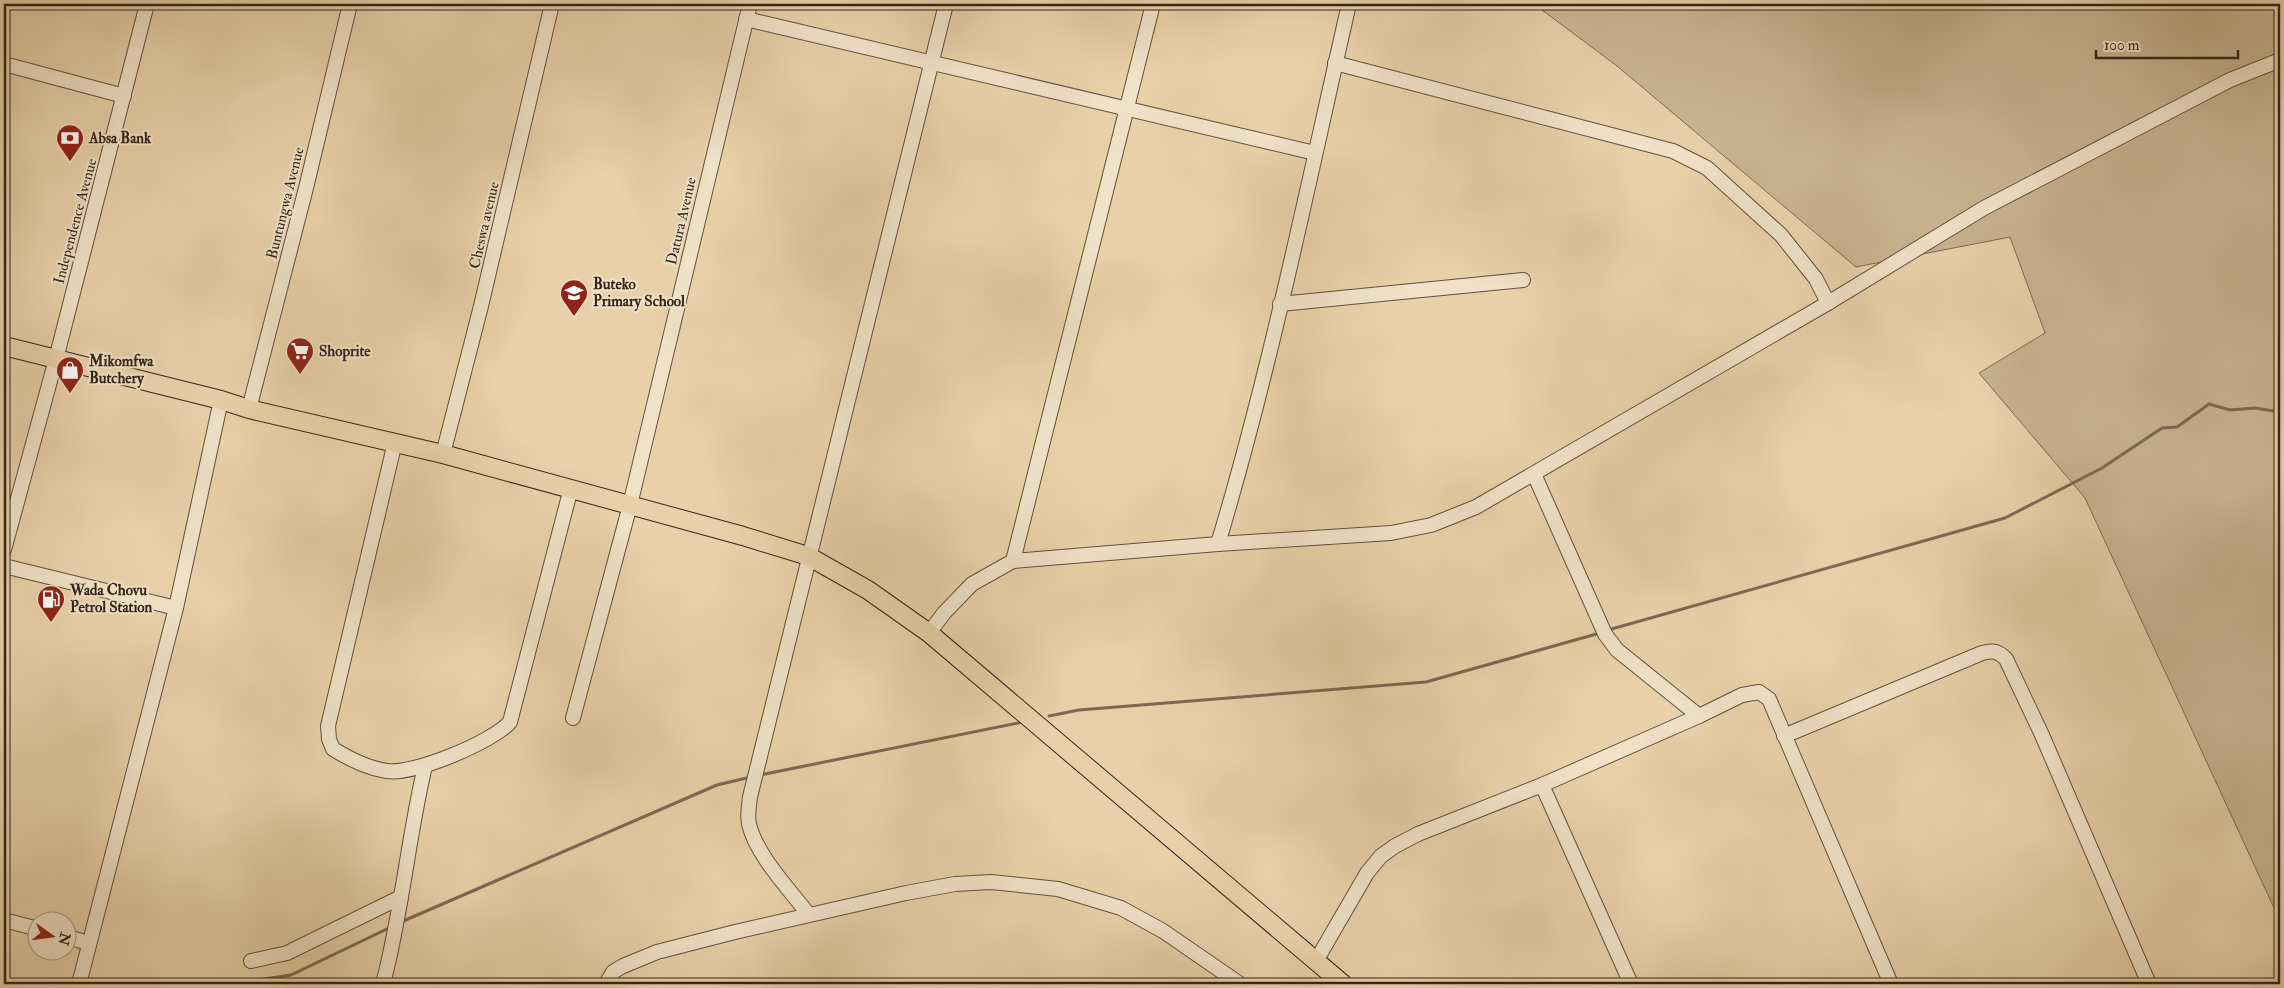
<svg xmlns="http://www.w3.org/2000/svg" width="2284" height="988" font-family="'IM FELL Double Pica',serif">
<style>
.green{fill:#c9b490;stroke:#7e6c54}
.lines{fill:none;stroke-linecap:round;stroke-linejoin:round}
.stream{stroke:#7b6952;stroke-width:3}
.minor-casing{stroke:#61503c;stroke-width:16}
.major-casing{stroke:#342518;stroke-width:20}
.minor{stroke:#f0e1c7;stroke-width:14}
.major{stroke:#e8d1a9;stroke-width:18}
.labels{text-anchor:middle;stroke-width:4;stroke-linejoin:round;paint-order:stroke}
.poi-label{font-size:15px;font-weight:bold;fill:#342518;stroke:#f0e1c7;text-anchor:start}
.street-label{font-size:15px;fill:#342518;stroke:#f0e1c7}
</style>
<rect width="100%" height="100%" fill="#e8d1a9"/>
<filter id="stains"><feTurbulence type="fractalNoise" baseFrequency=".004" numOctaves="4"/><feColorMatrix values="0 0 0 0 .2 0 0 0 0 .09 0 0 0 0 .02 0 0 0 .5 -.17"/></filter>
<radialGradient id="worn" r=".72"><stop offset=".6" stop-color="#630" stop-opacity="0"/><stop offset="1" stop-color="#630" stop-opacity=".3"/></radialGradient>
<polygon class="green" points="1534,4 2280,4 2280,921 2085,498 1979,373 2045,333 2010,237 1856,267 1617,66"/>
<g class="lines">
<g class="stream">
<polyline points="1608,630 2005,518 2102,468 2162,428 2177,427 2209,404 2230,410 2255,408 2280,412"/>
<polyline points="1049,716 1079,710 1426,682 1600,633"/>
<polyline points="760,775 1023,722"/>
<polyline points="401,922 717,785 751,777"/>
<polyline points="231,984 291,975 389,928"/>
</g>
<g class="minor-casing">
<g id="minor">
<polyline points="746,19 1315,153"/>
<polyline points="1335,63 1673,151 1707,168 1781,235 1816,279 1828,303"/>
<polyline points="4,64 124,96"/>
<polyline points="1280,304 1523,280"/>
<polyline points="249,409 306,188 350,4"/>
<path d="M395,442l-67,284 1,13 4,10c17,10 34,19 54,22 26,4 106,-29 123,-49l61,-234"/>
<polyline points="443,454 481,306 552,4"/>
<polyline points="1534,474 1605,634 1617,650 1699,716"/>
<path d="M1218,544c53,-177 90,-360 131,-540"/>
<polyline points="4,550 56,359 147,4"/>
<polyline points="1013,561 1153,4"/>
<polyline points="4,566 176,608"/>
<polyline points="929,633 944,613 972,584 1013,561 1218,544 1391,533 1431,525 1476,507 1828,303 1984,208 2230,80 2280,60"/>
<polyline points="573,718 630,505 750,4"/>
<path d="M1784,736l198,-83c11,-3 16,-2 24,6l36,76 107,249"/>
<polyline points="1542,785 1631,984"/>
<path d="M809,915c-19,-25 -53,-60 -60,-91 -2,-9 0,-18 1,-27l196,-793"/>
<polyline points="4,920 38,929"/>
<polyline points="68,937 88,943"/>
<polyline points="251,961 287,953 401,897"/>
<polyline points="1316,961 1367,873 1381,856 1395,846 1418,834 1542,785 1699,716 1742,695 1759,692 1769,699 1891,984"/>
<polyline points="79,984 176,608 221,400"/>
<path d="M383,984c19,-72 25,-146 42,-218"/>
<polyline points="606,984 613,972 623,966 657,952 735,932 906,893 955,884 991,882 1058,889 1121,908 1163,931 1240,984"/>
</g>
</g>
<g class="major-casing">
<polyline id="major" points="4,346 221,400 249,409 443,454 743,536 808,556 868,590 929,633 1343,984"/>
</g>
<use href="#minor" class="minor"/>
<use href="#major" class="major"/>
</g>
<defs>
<g id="bank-pin" transform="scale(1.4375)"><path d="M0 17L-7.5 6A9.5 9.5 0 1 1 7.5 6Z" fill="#8f2418" stroke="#f0e1c7"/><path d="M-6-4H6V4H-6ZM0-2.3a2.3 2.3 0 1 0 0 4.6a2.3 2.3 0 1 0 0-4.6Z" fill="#fff"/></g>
<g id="school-pin" transform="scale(1.4375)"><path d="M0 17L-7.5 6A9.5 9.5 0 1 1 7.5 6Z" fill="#8f2418" stroke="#f0e1c7"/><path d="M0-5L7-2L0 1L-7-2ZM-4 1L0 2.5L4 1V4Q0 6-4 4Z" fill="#fff"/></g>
<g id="supermarket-pin" transform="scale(1.4375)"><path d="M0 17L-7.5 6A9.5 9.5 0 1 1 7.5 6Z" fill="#8f2418" stroke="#f0e1c7"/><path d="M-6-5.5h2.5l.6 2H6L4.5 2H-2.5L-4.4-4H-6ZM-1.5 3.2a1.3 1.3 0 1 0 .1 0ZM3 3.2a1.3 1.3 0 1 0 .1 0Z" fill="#fff"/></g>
<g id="shop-pin" transform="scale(1.4375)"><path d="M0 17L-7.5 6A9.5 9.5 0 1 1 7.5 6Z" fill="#8f2418" stroke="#f0e1c7"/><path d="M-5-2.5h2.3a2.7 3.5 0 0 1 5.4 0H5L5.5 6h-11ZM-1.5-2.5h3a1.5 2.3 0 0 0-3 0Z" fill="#fff"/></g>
<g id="fuel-pin" transform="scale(1.4375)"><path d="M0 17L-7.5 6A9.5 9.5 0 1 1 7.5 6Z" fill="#8f2418" stroke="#f0e1c7"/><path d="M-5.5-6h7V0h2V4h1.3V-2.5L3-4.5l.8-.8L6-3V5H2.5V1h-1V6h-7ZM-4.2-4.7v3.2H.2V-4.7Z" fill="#fff"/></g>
</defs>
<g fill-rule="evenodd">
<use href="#bank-pin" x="70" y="138"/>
<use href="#school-pin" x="574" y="293"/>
<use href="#supermarket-pin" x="300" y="351"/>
<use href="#shop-pin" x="70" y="370"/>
<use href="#fuel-pin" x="51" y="599"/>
</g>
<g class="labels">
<g class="poi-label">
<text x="89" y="143">Absa Bank</text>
<text x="593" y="289">Buteko<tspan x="593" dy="17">Primary School</tspan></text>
<text x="319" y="356">Shoprite</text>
<text x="89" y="366">Mikomfwa<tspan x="89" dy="17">Butchery</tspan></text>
<text x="70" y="595">Wada Chovu<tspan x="70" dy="17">Petrol Station</tspan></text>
</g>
<g class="street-label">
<text transform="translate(285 203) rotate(-76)" y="5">Buntungwa Avenue</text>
<text transform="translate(75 221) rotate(-75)" y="5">Independence Avenue</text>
<text transform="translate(681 221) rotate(-77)" y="5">Datura Avenue</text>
<text transform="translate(484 225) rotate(-77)" y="5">Cheswa avenue</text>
</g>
</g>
<rect width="2284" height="988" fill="none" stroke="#e8d1a9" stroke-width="20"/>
<rect x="5" y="5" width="2274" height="978" fill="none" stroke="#342518" stroke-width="2.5"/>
<rect x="10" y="10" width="2264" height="968" fill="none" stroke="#342518"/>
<g transform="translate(52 936) rotate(104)"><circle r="24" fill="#f0e1c7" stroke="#a59681"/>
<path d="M0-4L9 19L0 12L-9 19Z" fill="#8f2418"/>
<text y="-8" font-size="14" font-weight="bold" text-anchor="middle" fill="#342518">N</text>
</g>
<path d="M2096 50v8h142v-8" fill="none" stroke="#342518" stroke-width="2.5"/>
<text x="2104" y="50" font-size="15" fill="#342518" stroke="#f0e1c7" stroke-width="4" paint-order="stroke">100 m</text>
<rect width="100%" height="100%" filter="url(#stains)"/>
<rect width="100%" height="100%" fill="url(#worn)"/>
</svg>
